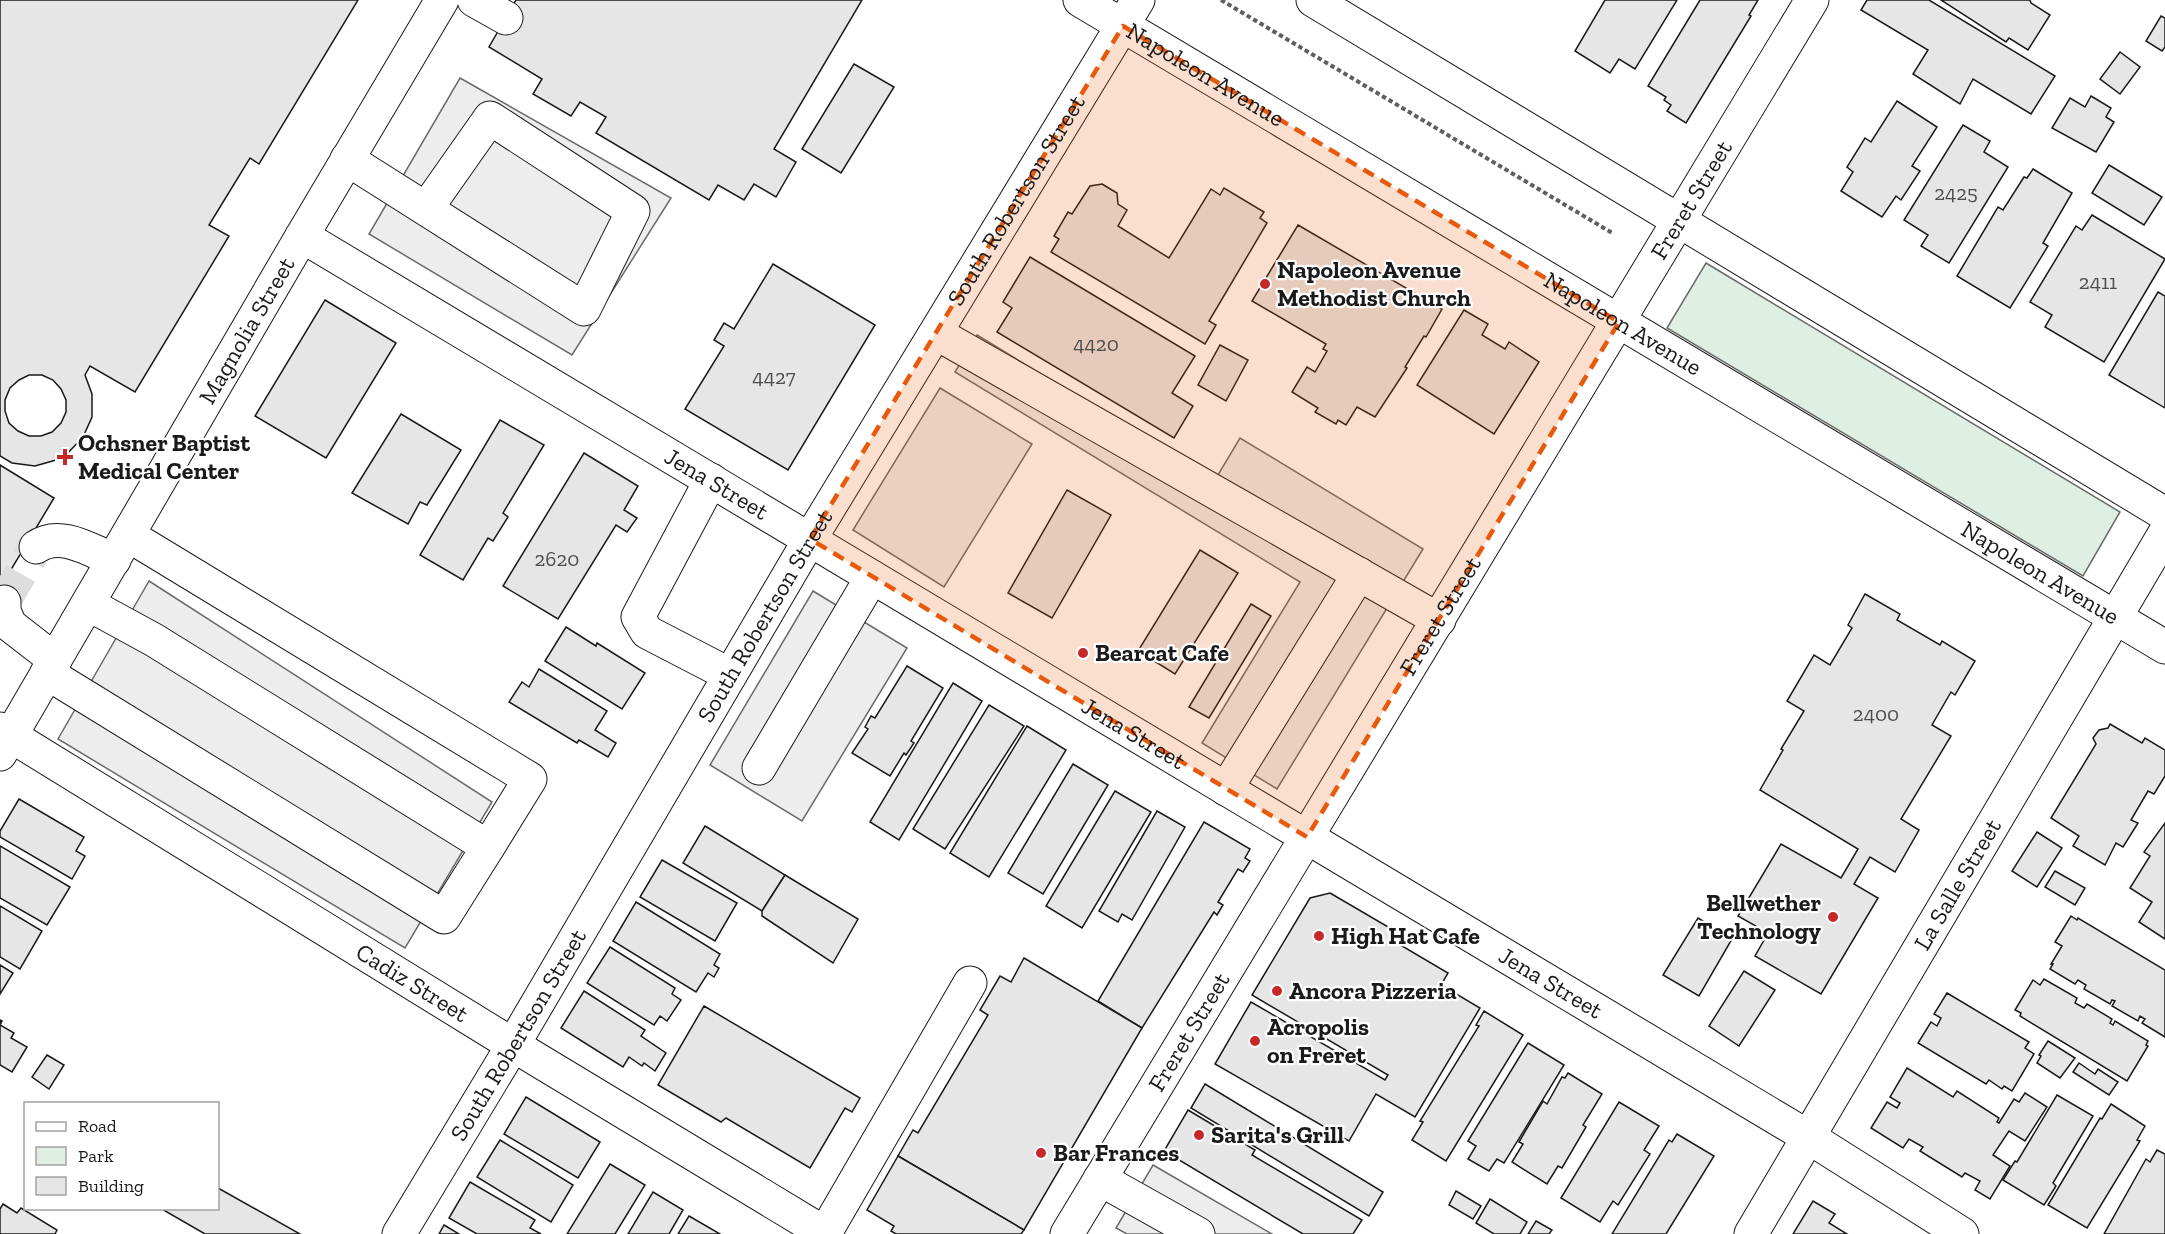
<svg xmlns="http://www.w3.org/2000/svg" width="2165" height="1234" font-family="'Zilla Slab',serif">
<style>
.green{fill:#e0efe3;stroke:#6a6a6a;stroke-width:1.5}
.parking{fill:#ededed;stroke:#6a6a6a;stroke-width:1.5}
.building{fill:#e6e6e6;stroke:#1a1a1a;stroke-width:1.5;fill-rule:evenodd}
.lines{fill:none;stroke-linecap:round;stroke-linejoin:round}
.minor-tunnel{stroke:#ddd;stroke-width:33;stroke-dasharray:33 16;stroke-linecap:butt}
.minor-casing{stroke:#1a1a1a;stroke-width:35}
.major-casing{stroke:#1a1a1a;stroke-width:35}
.path{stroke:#5f5f5f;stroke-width:4;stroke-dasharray:4.5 3;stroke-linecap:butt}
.minor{stroke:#fff;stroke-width:33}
.major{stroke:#fff;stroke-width:33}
.marked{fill:#e8590c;fill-opacity:0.2;stroke:#e8590c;stroke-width:4.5;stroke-dasharray:12 8;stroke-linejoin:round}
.poi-dot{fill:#c62828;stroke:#fff;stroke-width:2}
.labels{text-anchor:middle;stroke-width:4.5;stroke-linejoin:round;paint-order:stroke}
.number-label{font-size:21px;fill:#4d4d4d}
.street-label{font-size:24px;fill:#1a1a1a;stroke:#fff}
.poi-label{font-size:24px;font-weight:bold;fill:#1a1a1a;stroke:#fff;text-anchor:start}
</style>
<rect width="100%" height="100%" fill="#fff"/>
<polygon class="green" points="1706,263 2120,512 2083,576 1667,328"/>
<g class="parking">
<polygon points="460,78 671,198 572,355 369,234"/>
<polygon points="977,335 1215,480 1240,438 1423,549 1277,789 1202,743 1300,582 955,372"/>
<polygon points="940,388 1032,444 944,587 853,530"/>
<polygon points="149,581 492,802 405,948 58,739"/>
<polygon points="813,591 907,648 802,821 710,765"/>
<polygon points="1153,1165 1272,1234 1127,1234 1116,1228"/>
</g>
<g class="building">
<path d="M0,0h358l-99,164 -9,-6 -41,67 20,11 -94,156 -45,-26 -5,9 7,19v23l-9,20 -20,21 -28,8 -23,-3 -12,-7zM29,375h13l11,5 8,9 5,11v12l-5,11 -9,9 -11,4h-12l-11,-5 -9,-8 -4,-12v-11l5,-12 9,-8z"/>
<polygon points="516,0 862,0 774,149 796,162 776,197 754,184 744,200 718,185 709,200 596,133 606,117 580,102 571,116 533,94 542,79 489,47"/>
<polygon points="1605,0 1677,0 1635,69 1619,59 1610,73 1575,51"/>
<polygon points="1700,0 1758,0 1749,15 1751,16 1686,123 1667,111 1671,105 1664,100 1666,97 1648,86"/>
<polygon points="1867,0 1929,0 2055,76 2031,114 1973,79 1960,104 1913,74 1928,50 1861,10"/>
<polygon points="1941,0 2030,0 2031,3 2050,15 2028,50 2009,38 2006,42"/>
<polygon points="2161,16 2165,18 2165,47 2162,51 2146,41"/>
<polygon points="2120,52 2140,67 2120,94 2100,79"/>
<polygon points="854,64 894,87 841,173 802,149"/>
<polygon points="2091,96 2111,108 2106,117 2114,122 2096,152 2052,128 2070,98 2085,107"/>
<polygon points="1897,101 1937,127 1912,166 1920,171 1901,200 1896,196 1882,217 1841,191 1853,172 1847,167 1865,138 1871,142"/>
<polygon points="1963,125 1990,141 1984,152 2008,167 1949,263 1921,246 1928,235 1904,220"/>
<polygon points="2109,165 2162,197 2144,225 2092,193"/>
<polygon points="2033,169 2072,193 2043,243 2048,246 2010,308 1957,276 1998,207 2003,210 2024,177 2027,178"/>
<polygon points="1102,184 1117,193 1118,204 1127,210 1118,226 1169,258 1211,189 1220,195 1224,188 1264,212 1260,218 1267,223 1209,321 1216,325 1205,344 1051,252 1059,239 1054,236 1068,212 1072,214 1090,186"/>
<polygon points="2092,215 2165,259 2104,362 2045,327 2052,315 2030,302 2076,226 2082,230"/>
<polygon points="1298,225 1442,309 1426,337 1424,336 1405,367 1407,368 1375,417 1357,407 1346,425 1338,420 1336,424 1315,412 1318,408 1292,392 1307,367 1315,372 1327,351 1323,349 1326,344 1252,301"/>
<polygon points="1030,257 1195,356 1172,393 1193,406 1174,438 997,332 1012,308 1003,302"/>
<polygon points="773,264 875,325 788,470 685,409 724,346 714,340 724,323 734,329"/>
<polygon points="2158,292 2165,296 2165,408 2109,375"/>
<polygon points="325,300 396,343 326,458 255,416"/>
<polygon points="1464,310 1488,324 1482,335 1505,349 1509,342 1539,362 1494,434 1417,385"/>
<polygon points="1220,345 1248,360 1226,401 1198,385"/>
<polygon points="401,414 461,450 427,505 420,502 408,524 352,493"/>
<polygon points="500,420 544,445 503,513 508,517 493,541 488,538 463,580 420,555"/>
<polygon points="584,453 638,486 624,510 637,518 627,532 616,525 558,619 503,586"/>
<polygon points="0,465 54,498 0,588"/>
<polygon points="1067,490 1111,515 1052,618 1008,593"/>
<polygon points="1200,550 1238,573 1175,674 1138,651"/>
<polygon points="1865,594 1900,614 1897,620 1940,645 1942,641 1975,661 1955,695 1951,692 1932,725 1951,736 1901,819 1919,830 1895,872 1870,857 1854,884 1878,898 1821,994 1755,956 1768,933 1738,916 1781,844 1841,878 1858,849 1760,790 1783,750 1781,749 1804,711 1787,701 1814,655 1830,665 1852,628 1848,625"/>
<polygon points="1251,604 1271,616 1209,718 1189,707"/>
<polygon points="566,627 596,646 597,643 645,673 622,709 545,661"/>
<polygon points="907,666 943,688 911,741 914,743 906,755 904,753 890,776 852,753 868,729 865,727 871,716 875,718"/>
<polygon points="539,669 607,711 595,730 616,743 608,757 579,740 577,743 509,702 522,682 529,687"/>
<polygon points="953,683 982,701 899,840 870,822"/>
<polygon points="989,705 1024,726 945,849 913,829"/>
<polygon points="2110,724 2142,743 2145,738 2165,750 2165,776 2154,794 2148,791 2131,820 2138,823 2123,847 2116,843 2105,865 2073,846 2079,836 2051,818 2096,744 2093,738 2099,730 2108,728"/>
<polygon points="1027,726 1066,750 989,877 950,853"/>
<polygon points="1073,764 1108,785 1043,894 1008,873"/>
<polygon points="1115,791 1151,812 1082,928 1046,906"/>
<polygon points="19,799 84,837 76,851 85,856 72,879 0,837 0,831"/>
<polygon points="1157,811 1185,827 1132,920 1122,914 1118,922 1099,911"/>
<polygon points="1204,822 1250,849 1245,858 1250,861 1243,872 1238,869 1218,902 1223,905 1217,915 1214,912 1142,1028 1098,1001"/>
<polygon points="2165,823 2165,939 2139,922 2152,902 2130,888 2150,856 2144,852"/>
<polygon points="705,826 785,875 762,911 683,863"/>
<polygon points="2037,832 2062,848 2037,887 2012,871"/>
<polygon points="0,846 70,887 47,925 0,898"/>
<polygon points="662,860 737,903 715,941 640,897"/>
<polygon points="2055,871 2085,888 2075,905 2045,887"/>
<polygon points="785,875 858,919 833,963 762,916 762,911"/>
<polygon points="1330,893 1407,938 1402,946 1448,973 1441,985 1480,1008 1415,1117 1376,1094 1349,1141 1215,1064 1251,1002 1385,1080 1388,1075 1252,995 1310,898"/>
<polygon points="636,902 720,954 714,965 719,968 714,977 708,973 696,992 613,941"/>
<polygon points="0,906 42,931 20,969 0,957"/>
<polygon points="2071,916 2077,920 2078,918 2165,970 2165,1037 2142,1023 2145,1019 2140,1016 2138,1021 2112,1006 2115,1001 2112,1000 2110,1004 2084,989 2086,985 2078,980 2075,984 2050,969 2053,964 2051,964 2062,946 2055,942"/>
<polygon points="1698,918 1732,939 1699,996 1663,975"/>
<polygon points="610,947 675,988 672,994 681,1000 667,1021 660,1016 654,1025 587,983"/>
<polygon points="1024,958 1142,1028 1024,1230 898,1156 913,1130 918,1133 988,1015 980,1010 1000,976 1011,982"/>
<polygon points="0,965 13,973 0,994"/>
<polygon points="1744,971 1775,990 1739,1046 1709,1026"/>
<polygon points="2044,979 2077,998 2075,1003 2084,1008 2087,1004 2112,1019 2110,1023 2113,1025 2115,1021 2148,1041 2146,1045 2148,1046 2127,1081 2020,1016 2021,1013 2015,1010 2033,980 2040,985"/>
<polygon points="584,991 645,1030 641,1036 666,1053 655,1071 644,1063 642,1066 629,1057 623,1067 561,1028"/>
<polygon points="1947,993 2029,1042 2025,1048 2034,1054 2012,1091 2004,1086 2002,1089 1989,1080 1986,1084 1918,1043 1931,1022 1937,1026 1941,1018 1934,1014"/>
<polygon points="704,1006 860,1098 852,1112 845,1108 810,1168 726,1118 721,1122 658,1085"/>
<polygon points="1484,1011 1523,1035 1446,1161 1412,1140 1423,1122 1420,1121 1479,1026 1476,1025"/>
<polygon points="0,1020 2,1021 0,1025 14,1033 11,1038 27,1047 12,1072 0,1065"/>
<polygon points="2048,1041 2075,1058 2060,1078 2037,1063 2041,1056 2039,1055"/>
<polygon points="1528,1043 1564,1065 1504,1163 1497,1159 1489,1171 1468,1159 1476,1146 1468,1141"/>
<polygon points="47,1055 64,1065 49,1089 32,1077"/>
<polygon points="2079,1063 2095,1074 2098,1069 2118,1082 2109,1095 2073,1072"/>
<polygon points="1907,1068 1953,1097 1957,1091 1999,1118 1997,1122 1999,1123 2014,1099 2019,1102 2025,1093 2047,1107 2025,1141 2009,1131 1993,1155 2010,1166 1990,1199 1975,1190 1980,1181 1965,1173 1962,1177 1920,1151 1923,1147 1909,1139 1903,1148 1871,1128 1887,1102 1897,1108 1900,1103 1890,1097"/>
<polygon points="1568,1073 1602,1094 1583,1125 1586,1127 1562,1168 1558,1166 1547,1184 1512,1162 1523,1144 1519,1142 1543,1101 1547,1104 1562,1077 1565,1078"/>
<polygon points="1205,1084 1383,1192 1369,1216 1191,1108"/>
<polygon points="2057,1095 2093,1116 2053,1183 2056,1186 2044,1205 2003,1180 2015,1161 2017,1162"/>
<polygon points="526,1097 600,1142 578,1178 504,1134"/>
<polygon points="1619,1102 1659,1126 1644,1150 1650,1154 1618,1205 1613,1201 1600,1222 1561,1198"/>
<polygon points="2111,1104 2145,1126 2137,1140 2140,1141 2087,1228 2048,1205 2100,1118 2102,1119"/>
<polygon points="1188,1110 1255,1150 1252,1155 1362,1220 1353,1234 1303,1234 1164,1151"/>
<polygon points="1677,1134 1714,1156 1666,1234 1612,1234 1669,1140 1672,1142"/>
<polygon points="500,1140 573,1185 551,1222 477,1177"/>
<polygon points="2157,1150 2165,1154 2165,1234 2104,1234 2146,1159 2150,1162"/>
<polygon points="898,1156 1024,1230 1021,1234 896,1234 891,1231 894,1226 867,1210"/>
<polygon points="610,1164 645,1185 615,1234 567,1234"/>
<polygon points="470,1182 535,1220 530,1228 541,1234 477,1234 449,1218"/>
<polygon points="218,1188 300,1234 205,1234 160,1208 218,1208"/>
<polygon points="1456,1191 1481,1206 1473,1219 1449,1205"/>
<polygon points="653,1192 683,1210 669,1234 628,1234"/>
<polygon points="1490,1199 1527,1222 1520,1234 1494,1234 1476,1223"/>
<polygon points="1813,1201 1835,1214 1829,1223 1847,1234 1793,1234"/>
<polygon points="3,1204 17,1213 21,1208 57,1230 55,1234 0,1234 0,1209"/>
<polygon points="689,1216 720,1234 678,1234"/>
<polygon points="1536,1221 1552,1230 1549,1234 1528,1234"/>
<polygon points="444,1225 459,1234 439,1234"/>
</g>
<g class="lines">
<polyline class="minor-tunnel" points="4,602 36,547"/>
<g class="minor-casing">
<g id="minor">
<polyline points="474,0 506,18"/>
<polyline points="347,159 584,309 633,211 490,118 426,209"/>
<path id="s1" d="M302,236l1508,902 152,96"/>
<polyline points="936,333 1439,620"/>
<polyline points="711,480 638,617 647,632 730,675"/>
<polyline points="128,535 530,779 488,847"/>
<path d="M36,547c24,-17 54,3 78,13"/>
<polyline points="4,602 4,611 10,625 55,660"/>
<polyline points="47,673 444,917 488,847 154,640 88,604"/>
<path id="s2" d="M0,729l513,316 313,189"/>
<path id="s3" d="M0,754l302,-518 140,-236"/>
<polyline points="759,768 872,577"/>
<polyline points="1226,789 1359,574"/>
<polyline points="1100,1179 1198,1234"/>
<polyline points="825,1233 970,983"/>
<path id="s4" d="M399,1234l114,-189 297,-506 328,-539"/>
<path id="s5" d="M1067,1234l745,-1234"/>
<path id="s6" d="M1751,1234l414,-701"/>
</g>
</g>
<g class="major-casing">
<g id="major">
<path id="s7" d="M1080,0l1085,647"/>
<polyline points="1313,0 2165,514"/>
</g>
</g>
<polyline class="path" points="1221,0 1614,234"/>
<use href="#minor" class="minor"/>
<use href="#major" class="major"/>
</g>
<path class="marked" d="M1123,26l496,296 -312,515 -497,-298z"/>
<g class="poi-dot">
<circle cx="1265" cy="284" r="6"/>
<path d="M62 448h6v6h6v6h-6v6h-6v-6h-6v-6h6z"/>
<circle cx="1083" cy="653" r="6"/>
<circle cx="1833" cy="917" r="6"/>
<circle cx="1319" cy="936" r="6"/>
<circle cx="1277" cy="991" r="6"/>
<circle cx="1255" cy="1041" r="6"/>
<circle cx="1199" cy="1135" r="6"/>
<circle cx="1041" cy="1153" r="6"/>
</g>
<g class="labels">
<g class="number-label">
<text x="1956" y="200">2425</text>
<text x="2098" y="289">2411</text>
<text x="1096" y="351">4420</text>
<text x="774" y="384">4427</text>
<text x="557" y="566">2620</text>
<text x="1876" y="721">2400</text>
</g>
<g class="street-label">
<text dy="8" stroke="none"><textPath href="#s7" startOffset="146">Napoleon Avenue</textPath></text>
<text dy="8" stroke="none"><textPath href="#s4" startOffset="1204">South Robertson Street</textPath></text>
<text dy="8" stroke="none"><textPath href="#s5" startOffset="1208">Freret Street</textPath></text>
<text dy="8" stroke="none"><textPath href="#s7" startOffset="632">Napoleon Avenue</textPath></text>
<text dy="8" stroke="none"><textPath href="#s3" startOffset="490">Magnolia Street</textPath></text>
<text dy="8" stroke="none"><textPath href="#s1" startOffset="483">Jena Street</textPath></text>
<text dy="8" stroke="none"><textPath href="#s7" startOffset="1118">Napoleon Avenue</textPath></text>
<text dy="8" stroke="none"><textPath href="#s4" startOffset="718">South Robertson Street</textPath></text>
<text dy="8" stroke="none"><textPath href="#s5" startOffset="722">Freret Street</textPath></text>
<text dy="8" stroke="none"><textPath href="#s1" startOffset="969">Jena Street</textPath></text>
<text dy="8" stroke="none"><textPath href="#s6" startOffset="406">La Salle Street</textPath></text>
<text dy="8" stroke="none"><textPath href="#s2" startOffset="484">Cadiz Street</textPath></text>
<text dy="8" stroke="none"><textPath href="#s1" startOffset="1455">Jena Street</textPath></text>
<text dy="8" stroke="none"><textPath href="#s5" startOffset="236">Freret Street</textPath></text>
<text dy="8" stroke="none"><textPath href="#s4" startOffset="232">South Robertson Street</textPath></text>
</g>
<g class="poi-label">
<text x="1277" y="278">Napoleon Avenue<tspan x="1277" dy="28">Methodist Church</tspan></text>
<text x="78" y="451">Ochsner Baptist<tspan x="78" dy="28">Medical Center</tspan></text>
<text x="1095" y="661">Bearcat Cafe</text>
<text x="1821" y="911" text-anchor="end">Bellwether<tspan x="1821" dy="28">Technology</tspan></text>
<text x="1331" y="944">High Hat Cafe</text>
<text x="1289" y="999">Ancora Pizzeria</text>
<text x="1267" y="1035">Acropolis<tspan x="1267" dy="28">on Freret</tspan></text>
<text x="1211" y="1143">Sarita's Grill</text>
<text x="1053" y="1161">Bar Frances</text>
</g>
</g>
<rect x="24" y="1102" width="195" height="108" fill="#ffffff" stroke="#a3a3a3" stroke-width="1.5"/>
<rect x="36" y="1122" width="30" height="9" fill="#ffffff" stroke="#a3a3a3" stroke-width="1.5"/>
<text x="78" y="1132" font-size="18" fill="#1a1a1a">Road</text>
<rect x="36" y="1147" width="30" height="18" fill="#e0efe3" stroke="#a3a3a3" stroke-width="1.5"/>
<text x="78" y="1162" font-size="18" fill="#1a1a1a">Park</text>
<rect x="36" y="1177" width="30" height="18" fill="#e6e6e6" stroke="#a3a3a3" stroke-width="1.5"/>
<text x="78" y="1192" font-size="18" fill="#1a1a1a">Building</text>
</svg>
